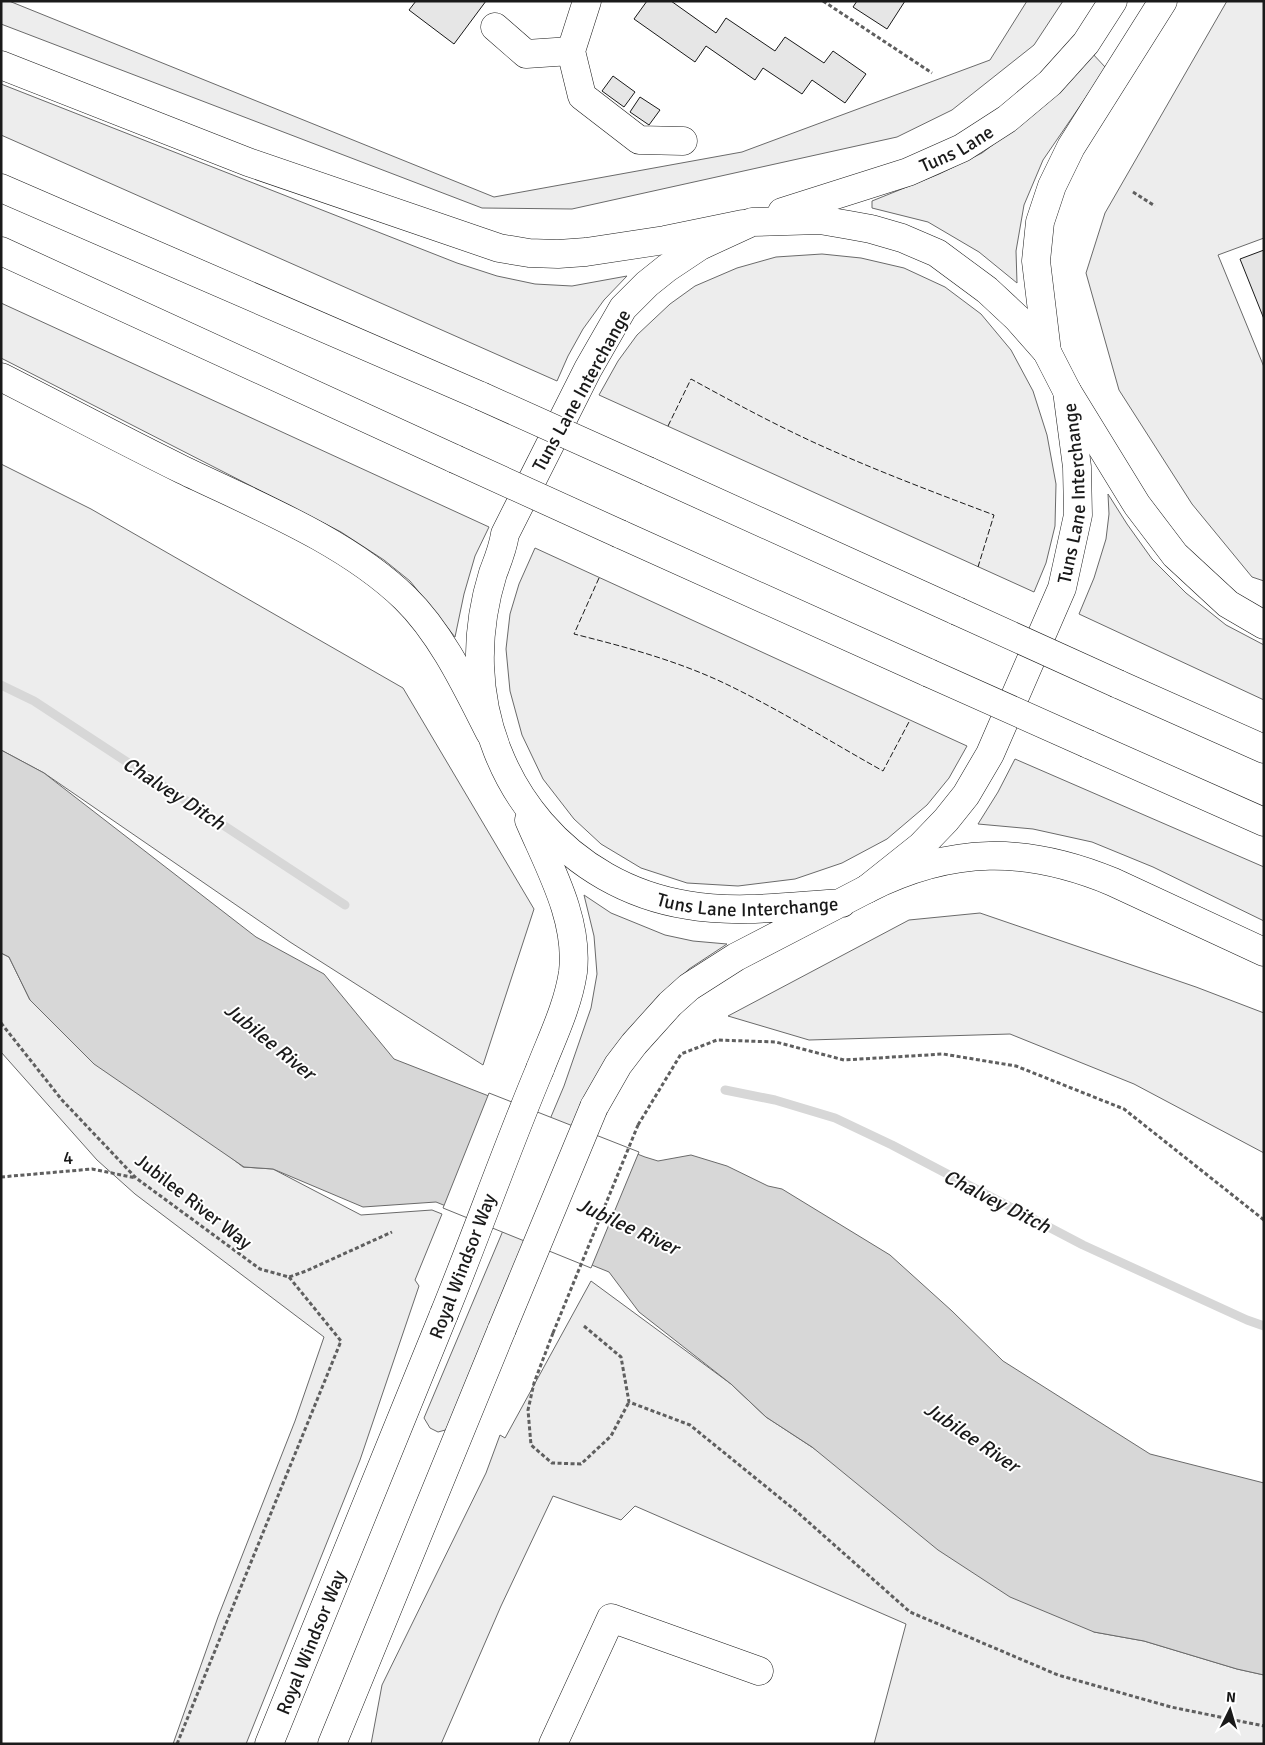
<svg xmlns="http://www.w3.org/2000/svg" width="1265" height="1745" font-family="Signika,sans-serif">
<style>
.built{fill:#ededed;stroke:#6a6a6a}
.water{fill:#d7d7d7;stroke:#6a6a6a}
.pier{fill:#fff;stroke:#6a6a6a}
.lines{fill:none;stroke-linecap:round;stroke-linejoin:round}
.stream{stroke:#d7d7d7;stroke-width:9}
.building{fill:#e6e6e6;stroke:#1a1a1a}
.minor-casing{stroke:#1a1a1a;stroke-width:29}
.major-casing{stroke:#1a1a1a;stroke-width:29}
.highway-casing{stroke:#1a1a1a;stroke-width:29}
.path{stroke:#5f5f5f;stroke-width:3;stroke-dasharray:4 2.5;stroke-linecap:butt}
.minor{stroke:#fff;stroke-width:28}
.major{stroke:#fff;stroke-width:28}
.highway{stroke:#fff;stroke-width:28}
.major-bridge-casing{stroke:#1a1a1a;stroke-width:29;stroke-linecap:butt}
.highway-bridge-casing{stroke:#1a1a1a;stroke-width:29;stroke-linecap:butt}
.path-bridge{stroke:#5f5f5f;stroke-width:3;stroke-dasharray:4 2.5;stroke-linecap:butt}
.major-bridge{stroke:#fff;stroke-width:28}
.highway-bridge{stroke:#fff;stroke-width:28}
.fence{stroke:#1a1a1a;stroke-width:1;stroke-dasharray:6 2.5;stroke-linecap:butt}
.labels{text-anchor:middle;stroke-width:4;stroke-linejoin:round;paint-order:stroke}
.street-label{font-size:19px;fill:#1a1a1a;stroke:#fff}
.water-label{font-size:20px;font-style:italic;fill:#1a1a1a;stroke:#fff}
</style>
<rect width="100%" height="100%" fill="#fff"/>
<g class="built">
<polygon points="1,1 9,1 494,197 742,152 990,60 1027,1 1063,1 1034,45 952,110 897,137 572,209 482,208 1,24"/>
<polygon points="1227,1 1264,1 1264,238 1218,255 1264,367 1264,581 1252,577 1192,504 1119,390 1086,273 1105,213"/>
<polygon points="1091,52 1106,68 1043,160 1024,205 1016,251 1017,283 979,252 928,222 872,208 872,201 939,174 982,153 1050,101"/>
<polygon points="1,84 457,263 497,276 535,284 572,286 627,276 604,300 583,329 568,356 557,381 1,135"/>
<polygon points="822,254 861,258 904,268 945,287 981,314 1011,350 1033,391 1047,435 1056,484 1055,526 1046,563 1034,592 599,395 618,361 637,335 670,304 695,286 737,268 776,257"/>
<polygon points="1,303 489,527 475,556 464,594 455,637 410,581 384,560 341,532 1,358"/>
<polygon points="1,464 91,509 403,688 534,909 483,1065 290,942 44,773 1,750"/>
<polygon points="1108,494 1127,524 1152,559 1186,593 1226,625 1264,645 1264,700 1079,614 1094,578 1106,539 1109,514"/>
<polygon points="535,548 910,720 967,746 949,778 927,805 887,839 842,863 795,879 738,886 687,883 641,868 601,844 574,819 543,779 522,735 510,691 506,649 510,614 519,584"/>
<polygon points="1015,759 1264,867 1264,921 1153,867 1092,842 1033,829 978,824 998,792"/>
<polygon points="584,895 611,913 665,935 693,941 727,944 689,969 653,1003 449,1429 438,1432 430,1428 424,1418 564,1086 591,1008 597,974 594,936"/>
<polygon points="980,913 1196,987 1264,1013 1264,1153 1134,1084 1010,1034 809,1040 728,1016 909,920"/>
<polygon points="1,953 9,957 30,1000 243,1167 273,1169 361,1215 432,1210 442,1214 415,1280 419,1286 360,1460 246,1744 173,1744 218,1617 295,1421 324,1337 135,1194 97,1160 1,1052"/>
<polygon points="591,1281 731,1384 766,1417 1094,1632 1144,1641 1237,1669 1264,1675 1264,1744 874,1744 906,1624 635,1506 621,1520 553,1496 501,1606 441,1744 371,1744 382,1685 486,1473 500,1435 505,1438"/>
</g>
<polygon class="water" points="1,750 44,773 256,937 324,974 394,1059 645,1157 658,1161 691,1155 727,1166 768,1186 782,1189 890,1255 952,1311 1003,1361 1150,1454 1264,1483 1264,1675 1237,1669 1144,1641 1094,1632 1010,1597 938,1550 812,1447 766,1417 731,1384 639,1312 609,1272 436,1202 363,1207 273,1169 244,1167 94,1064 30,1000 9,957 1,953"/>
<polygon class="pier" points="489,1093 639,1152 591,1268 443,1208"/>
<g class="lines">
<g class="stream">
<polyline points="1,685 34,701 345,905"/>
<polyline points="725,1090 775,1100 835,1118 892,1145 1083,1245 1247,1320 1264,1326"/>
</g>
</g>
<g class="building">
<polygon points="416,1 486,1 454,44 409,10"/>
<polygon points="647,1 671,1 716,33 726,18 775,51 785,37 824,63 833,51 866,74 845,103 812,80 802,94 763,68 755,80 706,46 695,62 634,19"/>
<polygon points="857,1 905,1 887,29 853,7"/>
<polygon points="613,76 635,92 624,107 602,91"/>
<polygon points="640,97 660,110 649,125 630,112"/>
<polygon points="1264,250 1264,319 1240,259"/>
</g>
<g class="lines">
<g class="minor-casing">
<g id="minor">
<polyline points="587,1 571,51 582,96 639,140 683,141"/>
<polyline points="495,27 526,54 571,51"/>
<polyline points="553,1744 611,1618 759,1671"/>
</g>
</g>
<g class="major-casing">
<g id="major">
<path id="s1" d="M782,212l126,-40 54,-24 45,-29 43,-36 36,-40 27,-42"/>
<polyline points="1047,352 1036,261 1040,222 1052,186 1071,147 1163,1"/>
<path d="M529,820c20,47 50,99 44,152 -5,34 -21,66 -33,97"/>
<path id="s2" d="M594,1107l24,-42 16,-21 36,-40 19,-17 47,-30 131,-68 54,-43 25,-26 20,-25 24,-41 72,-166 16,-73 -1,-48 -10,-76 -20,-39 -30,-34 -30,-28 -50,-37 -35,-15 -31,-9 -22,-4 -29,-5 -68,2 -52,24 -33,22 -20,16 -24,24 -35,61 -83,165c-2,14 -7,26 -12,39 -9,29 -14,62 -13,93 4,119 89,220 207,239 51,9 104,1 155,-2"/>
<path id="s3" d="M269,1744l175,-430"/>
<polyline points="332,1744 502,1329"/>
</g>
</g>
<g class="highway-casing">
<g id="highway">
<polyline points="1,65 248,162 499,248 529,253 558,254 586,252 665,240 743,224"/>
<polyline points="1,188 481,396"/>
<polyline points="1,251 455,459"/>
<path d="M1,377c61,31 121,63 182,93 75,36 163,71 222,128 37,36 62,90 85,135"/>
<polyline points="1067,391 1137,505 1175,555 1228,604 1264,625"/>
<polyline points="648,471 957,611"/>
<polyline points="620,534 929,673"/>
<polyline points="1118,684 1264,749"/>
<polyline points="1088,744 1264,822"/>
<path d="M867,889c85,-43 159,-43 246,-7l151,70"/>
</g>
</g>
<g class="path">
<polyline points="823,1 932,73"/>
<polyline points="1133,192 1155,206"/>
<polyline points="1,1023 62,1100 136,1178 260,1269 289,1277 306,1271 392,1232"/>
<polyline points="638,1125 681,1054 717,1040 776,1042 844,1060 943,1054 1016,1066 1124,1109 1264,1220"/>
<polyline points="1,1177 92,1169 136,1178"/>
<polyline points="584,1326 621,1357 629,1402 690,1425 796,1511 910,1612 1058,1675 1171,1707 1264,1726"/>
<polyline points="553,1333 534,1383 528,1410 531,1445 552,1463 581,1464 611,1436 629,1402"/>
<polyline points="177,1744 341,1341 289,1277"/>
</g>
<use href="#minor" class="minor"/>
<use href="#major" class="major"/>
<use href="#highway" class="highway"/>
<g class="major-bridge-casing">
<g id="major-bridge">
<path d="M444,1314c33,-81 62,-164 96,-245"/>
<polyline points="502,1329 594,1107"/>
</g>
</g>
<g class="highway-bridge-casing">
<g id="highway-bridge">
<polyline points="481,396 648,471"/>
<polyline points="455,459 620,534"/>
<polyline points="957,611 1118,684"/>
<polyline points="929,673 1088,744"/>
</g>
</g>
<polyline class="path-bridge" points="553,1333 638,1125"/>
<use href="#major-bridge" class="major-bridge"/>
<use href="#highway-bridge" class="highway-bridge"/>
<g class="fence">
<path d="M668,426l23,-47c40,22 81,44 122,63 59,27 120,50 181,73l-16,52"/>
<path d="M599,578l-25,56c52,13 104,27 152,50 54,26 105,58 157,87l27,-51"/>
</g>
</g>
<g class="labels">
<g class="street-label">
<text dy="7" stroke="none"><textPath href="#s1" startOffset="186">Tuns Lane</textPath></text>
<text transform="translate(581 390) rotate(-61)" y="7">Tuns Lane Interchange</text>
<text dy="7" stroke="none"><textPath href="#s2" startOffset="819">Tuns Lane Interchange</textPath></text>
<text dy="7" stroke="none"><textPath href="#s2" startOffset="2255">Tuns Lane Interchange</textPath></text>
<text transform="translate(68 1157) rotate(-5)" y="7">4</text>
<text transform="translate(194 1201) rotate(38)" y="7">Jubilee River Way</text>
<text transform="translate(462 1266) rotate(-69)" y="7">Royal Windsor Way</text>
<text dy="7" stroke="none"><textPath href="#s3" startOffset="110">Royal Windsor Way</textPath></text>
</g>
<g class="water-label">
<text transform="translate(174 793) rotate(33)" y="7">Chalvey Ditch</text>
<text transform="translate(270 1041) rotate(39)" y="7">Jubilee River</text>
<text transform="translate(997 1201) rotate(27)" y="7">Chalvey Ditch</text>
<text transform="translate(628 1226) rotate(25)" y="7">Jubilee River</text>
<text transform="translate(972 1437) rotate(34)" y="7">Jubilee River</text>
</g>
</g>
<rect width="1265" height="1745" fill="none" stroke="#1a1a1a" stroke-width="5"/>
<g transform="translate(1230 1710) rotate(5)" stroke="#ffffff" stroke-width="4" paint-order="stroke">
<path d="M0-4L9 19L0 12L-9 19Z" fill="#1a1a1a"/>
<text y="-8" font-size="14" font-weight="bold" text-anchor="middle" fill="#1a1a1a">N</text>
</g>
</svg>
